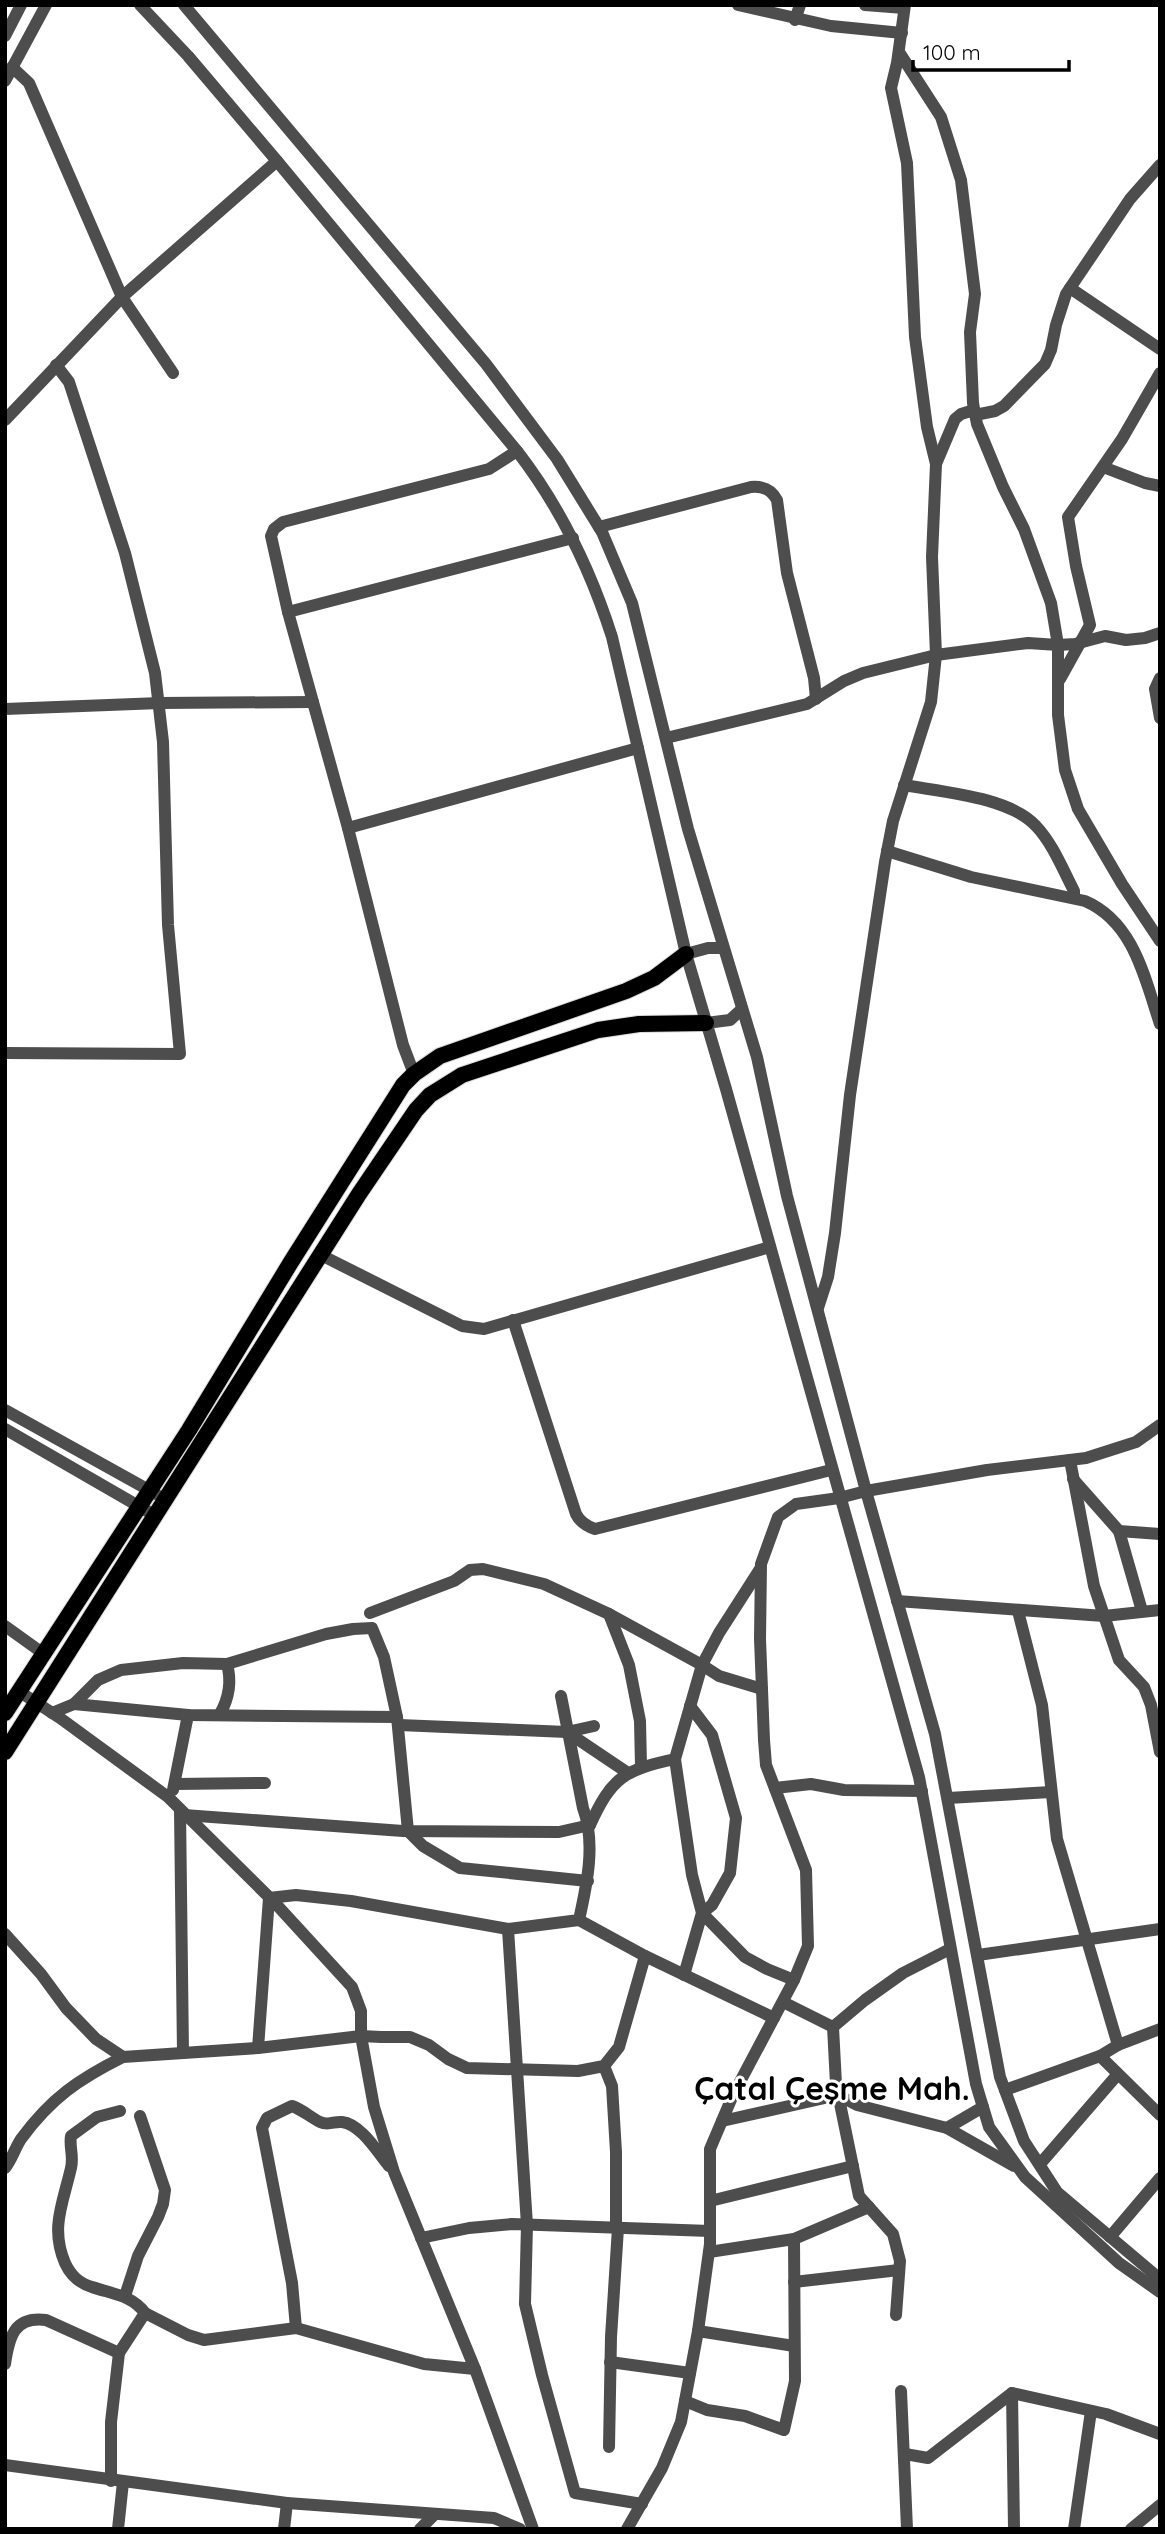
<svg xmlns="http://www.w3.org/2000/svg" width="1165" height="2534" font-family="Quicksand,sans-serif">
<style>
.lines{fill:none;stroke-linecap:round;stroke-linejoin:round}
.major-casing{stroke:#dbdbdb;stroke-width:18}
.minor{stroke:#4d4d4d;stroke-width:12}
.major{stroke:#000;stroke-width:16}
.labels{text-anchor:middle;stroke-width:6;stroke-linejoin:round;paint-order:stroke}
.district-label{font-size:32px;font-weight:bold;fill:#000;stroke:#fff}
</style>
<rect width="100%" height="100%" fill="#fff"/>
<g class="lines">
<g class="major-casing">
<g id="major">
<polyline points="5,1713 189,1430 291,1262 403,1085 414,1074 440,1056 626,991 654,978 686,954"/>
<polyline points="5,1752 359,1194 416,1110 430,1095 462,1075 598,1030 639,1024 706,1023"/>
</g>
</g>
<g class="minor">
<path d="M140,5l48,51 89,105 240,290c44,57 73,117 95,186l74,317 40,135 193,688 57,307 13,43 36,50 94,86 41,29"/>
<polyline points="184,5 486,364 557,459 602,532 632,603 688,829 757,1057 787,1196 866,1491 935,1734 1000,2077 1024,2141 1057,2192 1160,2279"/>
<polyline points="738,5 831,26 902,33"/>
<polyline points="865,5 904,8"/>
<polyline points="795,20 800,5"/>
<polyline points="5,36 21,5"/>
<polyline points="899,52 941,117 961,180 975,294 970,332 973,403 977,424 1003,487 1024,529 1051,603 1058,645 1058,715 1065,770 1078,809 1122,884 1160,941"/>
<polyline points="12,67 29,83 122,297 173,373"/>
<polyline points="5,81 46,5"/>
<polyline points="1070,288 1160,349"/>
<polyline points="975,415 995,411 1004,406 1045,364 1051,350 1056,325 1066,294 1130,199 1160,165"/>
<polyline points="5,420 122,297 277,161"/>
<polyline points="936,464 955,419 961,414 974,410"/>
<polyline points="1103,467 1145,483 1160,486"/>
<path d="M599,527l152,-40c12,-1 20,2 26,13l10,73 27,105 2,21"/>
<polyline points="288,612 573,538"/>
<polyline points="1160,678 1155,689 1160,718"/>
<polyline points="1060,679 1090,625 1076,566 1068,517 1122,439 1160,373"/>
<polyline points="5,709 160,703 313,702"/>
<polyline points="666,738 807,704 844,681 863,673 936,655 1028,643 1058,645 1075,644 1105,636 1126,640 1145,638 1160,633"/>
<path d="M904,785c38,7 106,12 132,41 17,18 27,44 38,65v7"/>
<polyline points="348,828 638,748"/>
<path d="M887,851l84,26 114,24c49,21 60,78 75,123"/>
<polyline points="686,954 708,948 723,948"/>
<polyline points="706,1023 730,1020 742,1009"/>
<polyline points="5,1053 180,1054 168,925 163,742 155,673 125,553 69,382 56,365"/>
<polyline points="414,1074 403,1045 348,828 288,612 271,536 274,529 283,522 489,469 517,451"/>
<polyline points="321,1255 462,1326 484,1329 770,1247"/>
<polyline points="818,1308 828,1277 835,1233 850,1095 885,862 893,821 931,702 936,655 932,557 936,464 927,427 915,337 907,163 891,88 897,63 905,5"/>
<path d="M513,1320l63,194c4,8 10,12 19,15l236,-59"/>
<polyline points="5,1410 156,1494"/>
<polyline points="5,1429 154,1515"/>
<polyline points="1070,1460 1094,1586 1119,1660 1144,1687 1151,1705 1160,1752"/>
<polyline points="1073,1479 1119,1531 1160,1534"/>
<polyline points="1119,1531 1142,1611"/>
<polyline points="897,1601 1104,1616 1160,1610"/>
<polyline points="1018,1611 1042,1705 1057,1839 1118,2045 1100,2056"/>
<polyline points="370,1613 454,1581 470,1570 483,1569 544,1584 609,1614 702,1665 719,1676 762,1689"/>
<polyline points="609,1614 629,1665 640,1721 641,1766"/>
<polyline points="5,1626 44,1654"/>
<polyline points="20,1692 60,1718 168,1797 275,1903 352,1987 361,2011 361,2036 374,2107 394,2172 475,2369 533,2529"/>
<polyline points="74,1704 98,1680 121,1670 183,1663 227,1664 326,1634 353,1629 372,1628 384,1657 397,1717 408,1831 423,1846 460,1868 588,1881"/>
<polyline points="690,1706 712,1735 736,1818 730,1873 712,1905 702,1913 745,1957 767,1969 794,1980"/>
<polyline points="52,1713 74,1704 188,1715 397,1717"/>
<path d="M220,1714c9,-16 12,-32 7,-50"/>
<polyline points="399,1725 567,1732 594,1726"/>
<polyline points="567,1732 628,1773"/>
<polyline points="675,1759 692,1875 702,1913 684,1975"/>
<polyline points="175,1784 265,1783"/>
<polyline points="775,1788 811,1784 844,1790 922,1791"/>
<polyline points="173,1790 188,1715"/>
<polyline points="948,1798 1051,1792"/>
<polyline points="180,1810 183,2053"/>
<polyline points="184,1815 403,1831 559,1832 590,1825"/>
<path d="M590,1825c22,-48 34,-55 85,-66l27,-94 17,-32 41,-64"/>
<polyline points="579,1920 645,1956 774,2018"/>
<polyline points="508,1929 527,2225 525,2304 542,2375 575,2493 642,2504"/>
<polyline points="5,1934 41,1974 66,2008 96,2039 123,2057 258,2048 361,2036 381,2037 410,2037 429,2045 448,2059 467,2068 578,2071 604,2066 619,2047 645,1956"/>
<polyline points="978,1955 1160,1929"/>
<polyline points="783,2002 833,2027 836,2084 859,2196 893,2234 900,2261 896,2315"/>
<polyline points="833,2027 865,2000 903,1973 950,1949"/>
<polyline points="1118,2045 1160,2029"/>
<path d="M258,2048l11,-150 27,-3 55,6 157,28 71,-9c8,-36 17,-77 4,-112l-22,-112"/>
<polyline points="604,2066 612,2086 616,2152 616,2228"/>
<polyline points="1005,2090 1100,2056 1160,2115"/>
<polyline points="722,2121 838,2095 857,2105 947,2128 1014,2166"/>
<polyline points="947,2128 983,2107"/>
<polyline points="1040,2164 1118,2074"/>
<path d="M5,2168c7,-9 10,-20 16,-29 30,-41 58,-60 102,-82"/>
<polyline points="710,2201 853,2166"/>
<polyline points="1110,2237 1160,2178"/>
<polyline points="421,2238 469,2228 512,2224 710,2231"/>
<polyline points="709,2252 794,2239 869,2207"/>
<polyline points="794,2282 899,2270"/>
<polyline points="125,2296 138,2256 158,2217 163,2204 165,2190 140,2116"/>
<polyline points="145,2313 188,2335 204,2340 296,2328 424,2364 475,2369"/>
<path d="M296,2328l-4,-45 -30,-155 5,-10 25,-12c11,4 18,11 28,16 9,4 14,-1 22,0 19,2 36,31 47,44"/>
<polyline points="698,2331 794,2346"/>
<polyline points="610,2362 690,2373"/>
<path d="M5,2364c4,-27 9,-48 41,-44l73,33"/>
<polyline points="901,2391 907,2529"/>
<polyline points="1012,2393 1014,2529"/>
<polyline points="685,2401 707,2410 745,2416 784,2430 795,2381 794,2239"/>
<polyline points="609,2447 611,2337 618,2228"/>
<polyline points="905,2454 928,2458 1012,2393 1106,2414 1160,2434"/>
<polyline points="5,2465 287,2503 284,2529"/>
<path d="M111,2481v-59l8,-69 26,-40c-13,-18 -33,-19 -53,-26 -13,-4 -21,-11 -27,-24 -15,-35 -2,-60 6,-95 3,-12 -2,-21 0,-32l26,-19 23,-6"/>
<polyline points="287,2503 494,2518 520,2529"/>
<polyline points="118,2529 123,2482"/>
<polyline points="420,2529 435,2514"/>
<polyline points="627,2529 662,2468 681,2422 698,2331 710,2244 710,2149 733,2095 794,1980 808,1946 806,1870 766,1765 764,1740 760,1639 761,1564 778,1517 796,1504 839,1498 866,1491 987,1470 1086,1458 1136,1442 1160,1425"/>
<polyline points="1074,2529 1091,2411"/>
<polyline points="1131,2529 1160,2505"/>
</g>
<use href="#major" class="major"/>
</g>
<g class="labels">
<g class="district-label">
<text x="832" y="2100">Çatal Çeşme Mah.</text>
</g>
</g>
<rect width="1165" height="2534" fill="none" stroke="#000000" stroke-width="14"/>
<path d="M913 60v10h156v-10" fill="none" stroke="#000000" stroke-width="3.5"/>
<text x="923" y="60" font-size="21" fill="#000000" stroke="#ffffff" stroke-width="5" paint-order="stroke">100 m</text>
</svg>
